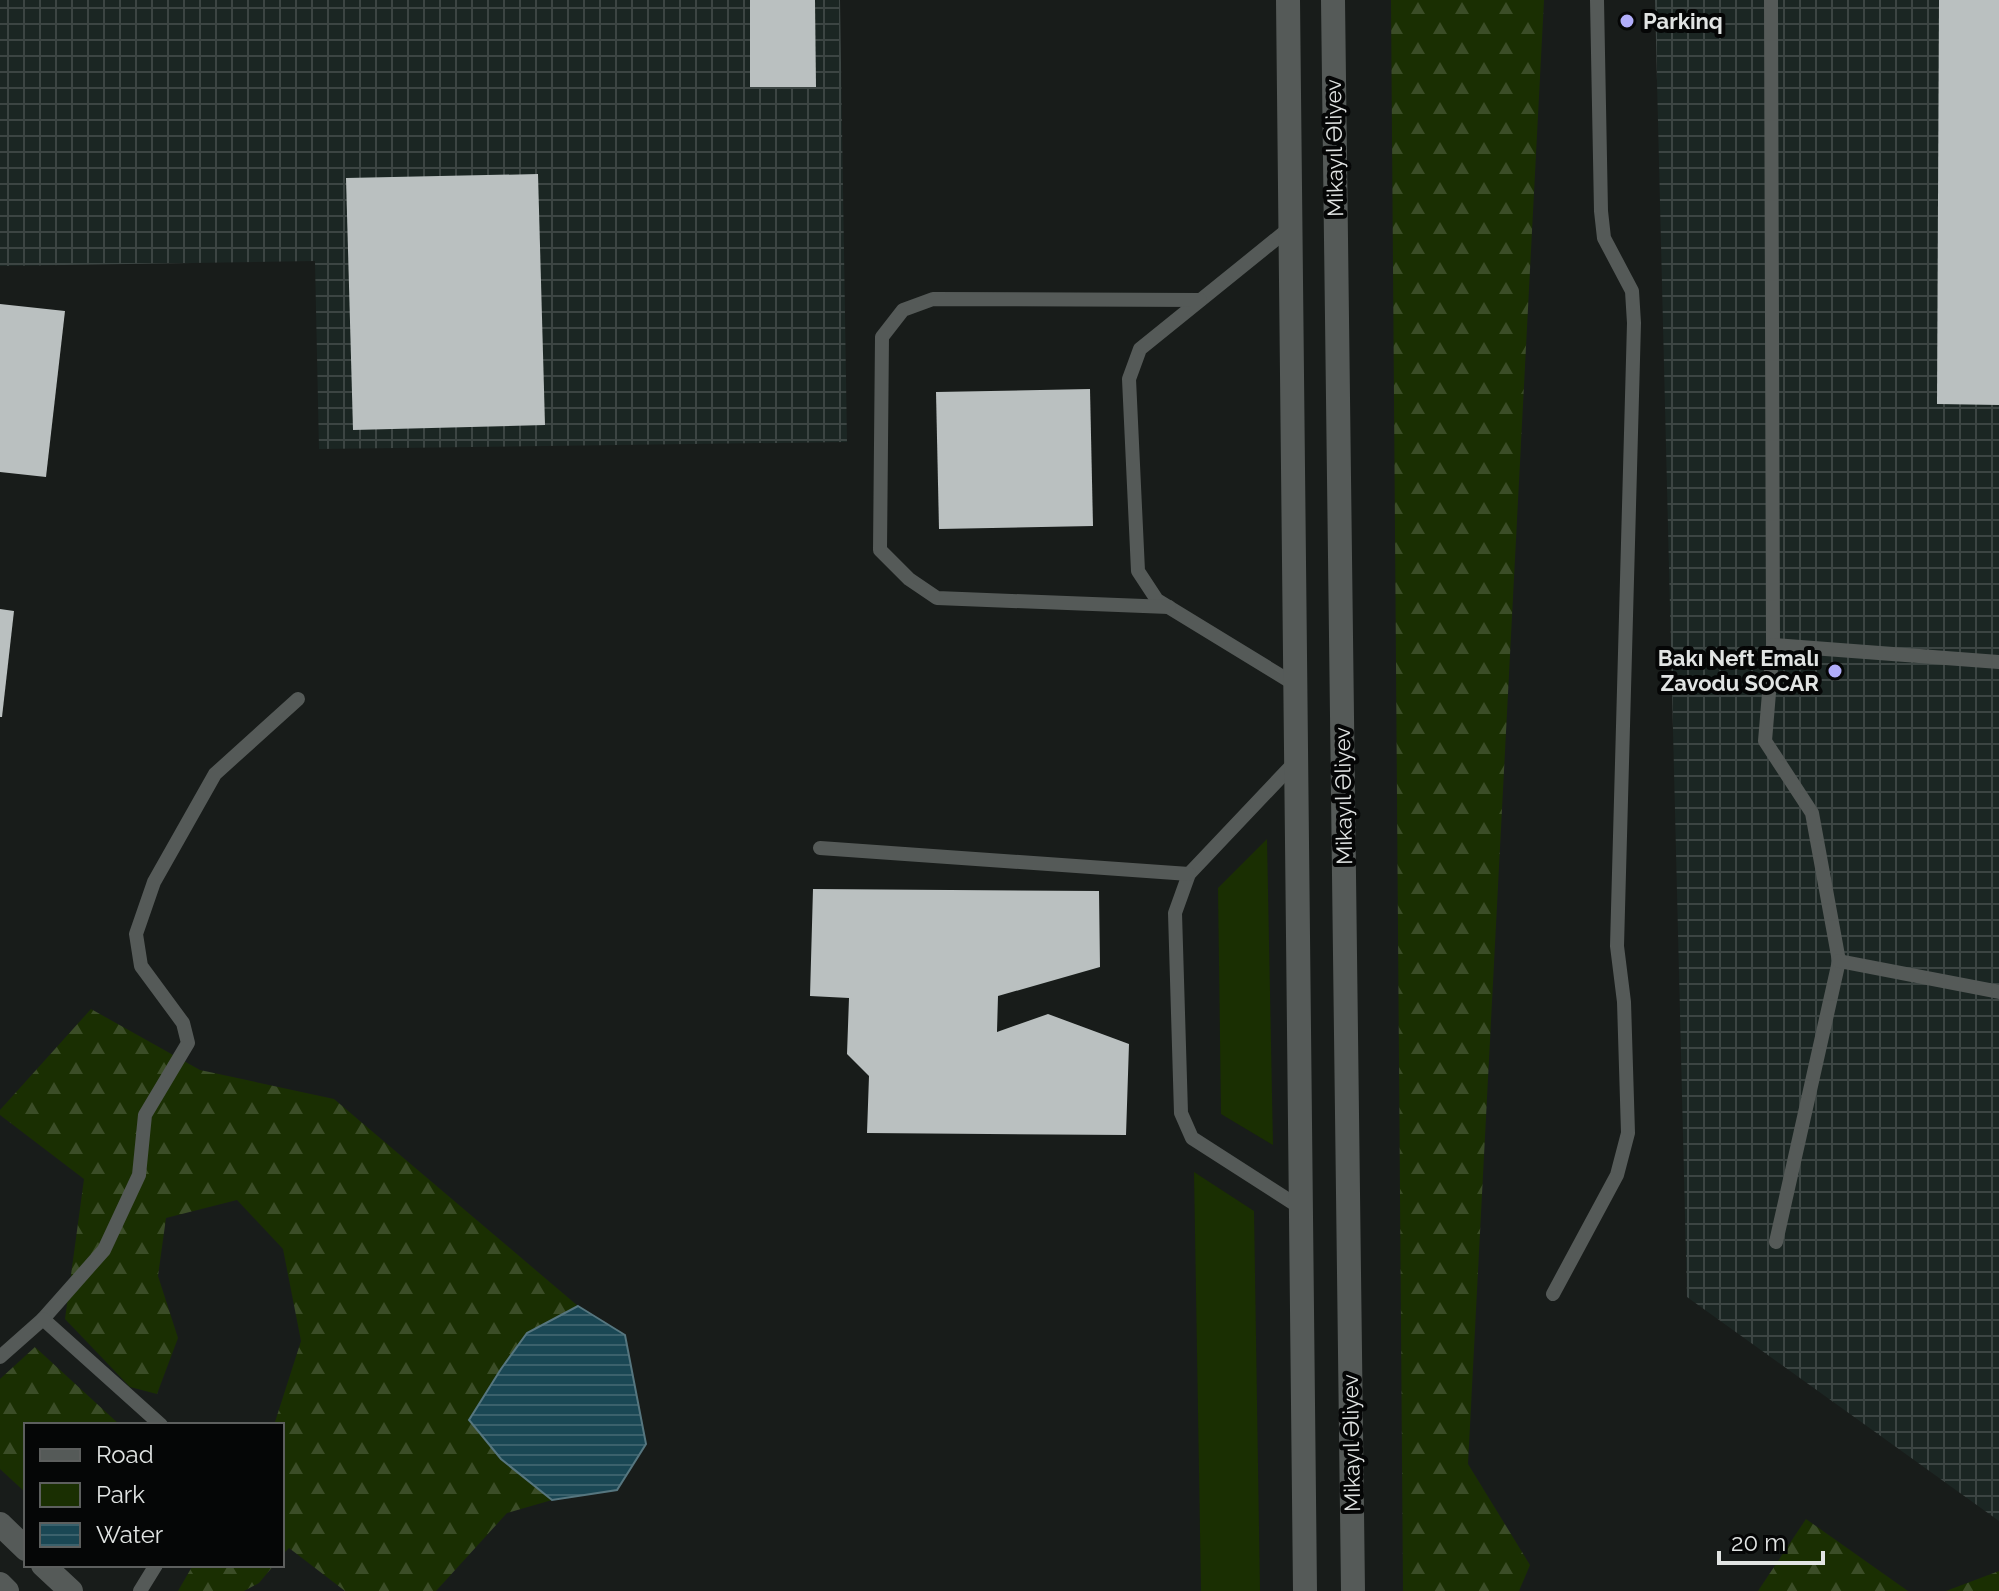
<svg xmlns="http://www.w3.org/2000/svg" width="1999" height="1591" font-family="Raleway,sans-serif">
<style>
.industrial{fill:url(#industrial-grid)}
.green{fill:#1a2f02}
.forest{fill:url(#forest-firs)}
.water{fill:url(#water-rules);stroke:#56767f;stroke-width:2}
.building{fill:#bac0c0}
.lines{fill:none;stroke-linecap:round;stroke-linejoin:round}
.lane{stroke:#555a58;stroke-width:14}
.secondary{stroke:#555a58;stroke-width:24}
.poi-dot{fill:#b1adfa;stroke:#050606;stroke-width:3}
.labels{text-anchor:middle;stroke-width:8;stroke-linejoin:round;paint-order:stroke}
.poi-label{font-size:22px;font-weight:bold;fill:#e1e4e3;stroke:#050606;text-anchor:start}
.street-label{font-size:22px;fill:#e1e4e3;stroke:#050606}
</style>
<defs>
<pattern id="industrial-grid" width="8" height="8" patternUnits="userSpaceOnUse" patternTransform="scale(2)"><rect width="8" height="8" fill="#1b2623"/><path d="M0 4h8M4 0v8" fill="none" stroke="#3c4543"/></pattern>
<pattern id="forest-firs" width="22" height="20" patternUnits="userSpaceOnUse" patternTransform="scale(2)"><rect width="22" height="20" fill="#1a2f02"/><path d="M5 1l3.5 6h-7zM16 11l3.5 6h-7z" fill="#3b4d27"/></pattern>
<pattern id="water-rules" width="6" height="5" patternUnits="userSpaceOnUse" patternTransform="scale(2)"><rect width="6" height="5" fill="#1a4754"/><path d="M0 2.5h6" fill="none" stroke="#3b616c"/></pattern>
</defs>
<rect width="100%" height="100%" fill="#181c1a"/>
<g class="industrial">
<polygon points="0,0 840,0 847,442 319,449 315,261 0,266"/>
<polygon points="1655,0 1999,0 1999,1521 1687,1297"/>
</g>
<g class="green">
<polygon points="1267,839 1273,1145 1221,1114 1218,888"/>
<polygon points="1194,1172 1254,1211 1260,1591 1201,1591"/>
</g>
<g class="forest">
<polygon points="1391,0 1544,0 1468,1464 1530,1565 1519,1591 1403,1591"/>
<polygon points="91,1009 200,1070 334,1099 578,1306 527,1333 501,1459 552,1500 507,1513 436,1591 345,1591 289,1548 282,1555 282,1425 274,1425 301,1341 283,1249 237,1200 166,1218 158,1276 178,1338 157,1394 130,1387 65,1319 84,1179 0,1115 0,1110"/>
<polygon points="35,1347 120,1425 26,1425 26,1493 0,1469 0,1379"/>
<polygon points="1806,1519 1908,1591 1758,1591"/>
<polygon points="193,1565 274,1565 259,1583 244,1591 178,1591"/>
<polygon points="1999,1571 1999,1591 1946,1591"/>
</g>
<polygon class="water" points="578,1306 625,1335 646,1444 617,1490 552,1500 501,1459 469,1420 501,1369 527,1333"/>
<g class="building">
<polygon points="750,0 815,0 816,87 750,87"/>
<polygon points="1939,0 1999,0 1999,405 1937,404"/>
<polygon points="538,174 545,425 353,430 346,178"/>
<polygon points="0,304 65,311 46,477 0,472"/>
<polygon points="1090,389 1093,526 939,529 936,392"/>
<polygon points="0,609 14,611 2,717 0,717"/>
<polygon points="813,889 1099,891 1100,967 998,996 997,1032 1048,1014 1129,1044 1126,1135 867,1133 869,1076 847,1054 849,998 810,996"/>
</g>
<g class="lines">
<g class="lane">
<polyline points="1771,0 1773,645 1765,741 1812,813 1839,961 1776,1242"/>
<polyline points="1291,227 1140,349 1129,379 1138,571 1157,600 1296,685"/>
<polyline points="1169,607 937,598 909,579 880,550 882,337 903,310 933,299 1200,300"/>
<polyline points="1773,645 1999,662"/>
<polyline points="1297,760 1189,874 1175,913 1181,1113 1192,1138 1301,1208"/>
<polyline points="820,848 1189,874"/>
<polyline points="1839,961 1999,992"/>
<polyline points="1553,1294 1617,1175 1628,1133 1624,1002 1617,946 1634,323 1632,291 1604,238 1601,211 1597,0"/>
<polyline points="43,1319 104,1250 139,1175 145,1115 188,1043 183,1023 141,966 136,934 154,882 215,774 298,699"/>
<polyline points="0,1357 43,1319 161,1425"/>
<polyline points="140,1591 156,1565"/>
</g>
<g class="secondary">
<polyline points="1288,0 1305,1591"/>
<polyline points="1333,0 1353,1591"/>
<polyline points="0,1524 26,1549"/>
<polyline points="43,1565 71,1591"/>
<polyline points="0,1584 7,1591"/>
</g>
</g>
<g class="poi-dot">
<circle cx="1627" cy="21" r="8"/>
<circle cx="1835" cy="671" r="8"/>
</g>
<g class="labels">
<g class="poi-label">
<text x="1643" y="29">Parkinq</text>
<text x="1819" y="666" text-anchor="end">Bakı Neft Emalı<tspan x="1819" dy="25">Zavodu SOCAR</tspan></text>
</g>
<g class="street-label">
<text transform="translate(1334 148) rotate(-91)" y="8">Mikayıl Əliyev</text>
<text transform="translate(1343 796) rotate(-91)" y="8">Mikayıl Əliyev</text>
<text transform="translate(1351 1443) rotate(-91)" y="8">Mikayıl Əliyev</text>
</g>
</g>
<rect x="24" y="1423" width="260" height="144" fill="#050606" stroke="#5d5f5e" stroke-width="2"/>
<rect x="40" y="1449" width="40" height="12" fill="#555a58" stroke="#5d5f5e" stroke-width="2"/>
<text x="96" y="1463" font-size="24" fill="#e1e4e3">Road</text>
<rect x="40" y="1483" width="40" height="24" fill="#1a2f02" stroke="#5d5f5e" stroke-width="2"/>
<text x="96" y="1503" font-size="24" fill="#e1e4e3">Park</text>
<rect x="40" y="1523" width="40" height="24" fill="url(#water-rules)" stroke="#5d5f5e" stroke-width="2"/>
<text x="96" y="1543" font-size="24" fill="#e1e4e3">Water</text>
<path d="M1719 1551v12h104v-12" fill="none" stroke="#e1e4e3" stroke-width="4"/>
<text x="1731" y="1551" font-size="24" fill="#e1e4e3" stroke="#050606" stroke-width="6" paint-order="stroke">20 m</text>
</svg>
